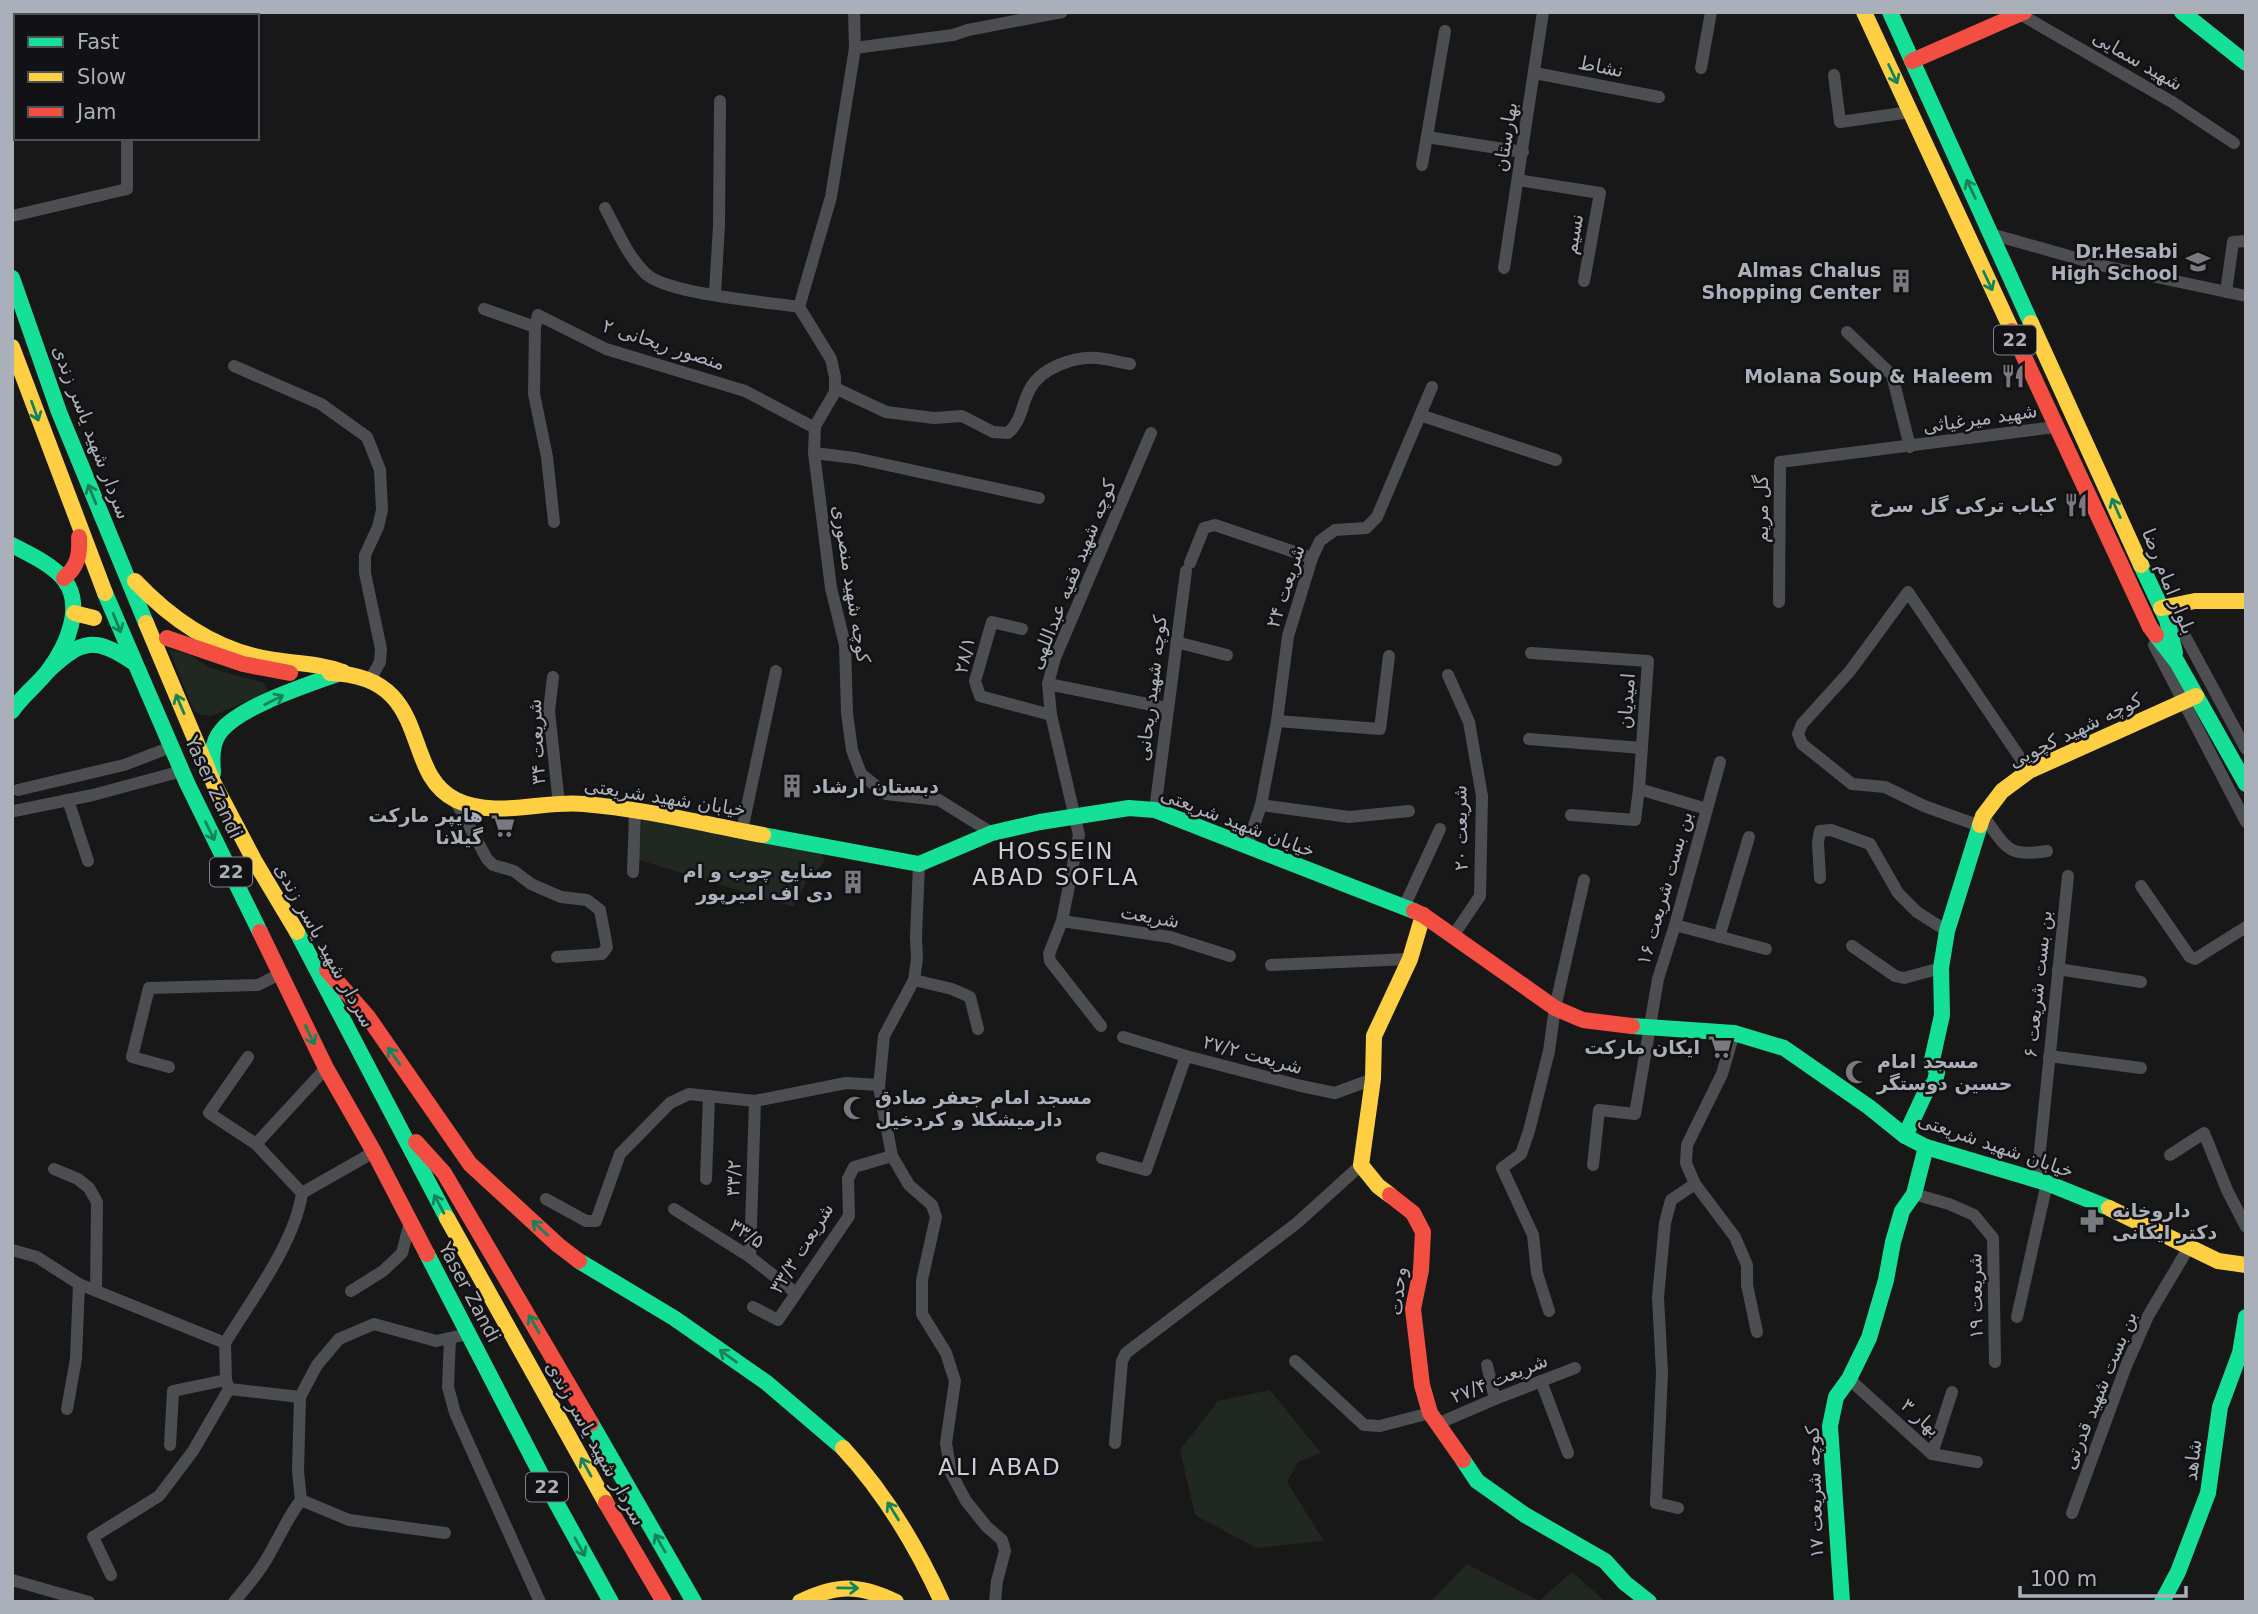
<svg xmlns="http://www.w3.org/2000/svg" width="2258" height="1614" font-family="'DejaVu Sans','Noto Sans Arabic',sans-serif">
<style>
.green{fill:#212721}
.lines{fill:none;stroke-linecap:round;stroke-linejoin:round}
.street{stroke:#4d4e51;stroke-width:12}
.fast{stroke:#16e098;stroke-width:16}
.slow{stroke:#ffcf43;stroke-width:16}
.jam{stroke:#f24e42;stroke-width:16}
.oneway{stroke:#14835d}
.labels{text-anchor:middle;stroke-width:5;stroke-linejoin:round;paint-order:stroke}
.shield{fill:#121214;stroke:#7d8087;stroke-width:2}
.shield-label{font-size:18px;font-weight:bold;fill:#abafb8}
.street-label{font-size:19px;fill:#abafb8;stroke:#121214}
.poi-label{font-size:19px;font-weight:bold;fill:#abafb8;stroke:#121214;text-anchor:end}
.quarter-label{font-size:23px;letter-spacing:2px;fill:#cbced4;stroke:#121214}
</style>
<rect width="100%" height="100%" fill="#181818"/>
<g class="green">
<polygon points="169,649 190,655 210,668 264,683 267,691 265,694 211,716 202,715 194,711"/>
<polygon points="642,816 821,852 825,861 806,882 794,907 639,860"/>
<polygon points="1270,1390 1321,1453 1298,1462 1287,1482 1324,1541 1256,1548 1195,1515 1180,1450 1218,1401"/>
<polygon points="1467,1564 1539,1601 1572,1572 1606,1602 1430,1602"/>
</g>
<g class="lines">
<g class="street">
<polyline points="2020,14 2172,102 2234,143"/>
<polyline points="855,48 953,35 968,30 1062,12"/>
<polyline points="1701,68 1711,12"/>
<polyline points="1535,73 1659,97"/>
<polyline points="1834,75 1840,122 1910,112"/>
<polyline points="1427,137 1523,152"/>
<polyline points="1422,165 1445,31"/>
<polyline points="1518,180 1600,193 1584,281"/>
<path d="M605,208c12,22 22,47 40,65 20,21 122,29 154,34"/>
<polyline points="12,216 127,189 127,138"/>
<polyline points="1991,234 2104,266 2246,296"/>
<polyline points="1504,268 1543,12"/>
<polyline points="2226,292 2233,242 2246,241"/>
<polyline points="715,294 719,225 720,101"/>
<polyline points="799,307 831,359 835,377 835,392 815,426 814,453 831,588 845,645 847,713 852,750 861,774 886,794 939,800 992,833"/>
<polyline points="799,307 831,197 855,48 854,12"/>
<polyline points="484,309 535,327"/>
<polyline points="1847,332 1892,375 1910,447"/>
<polyline points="234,366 321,404 367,437 380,470 382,510 378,527 365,555 365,573 381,649 380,662 370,680"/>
<path d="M835,388l51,24 48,6 28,-2 31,16 15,1c14,-12 13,-28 22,-44 11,-21 44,-33 67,-31 11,1 22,4 33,6"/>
<polyline points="1420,415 1556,460"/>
<polyline points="814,453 855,458 1039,498"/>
<polyline points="554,522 547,457 534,394 535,327 538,315 606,349 745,391 815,428"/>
<polyline points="1190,563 1204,528 1215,525 1312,558"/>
<polyline points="1779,602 1780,462 2055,427"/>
<polyline points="2173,614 2246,749"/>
<polyline points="1022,629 992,622 975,681 980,696 1051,715"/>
<polyline points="1176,642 1227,655"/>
<polyline points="2154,645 2246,822"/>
<polyline points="1531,653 1648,661 1639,789 1707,809"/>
<polyline points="1448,675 1469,722 1482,796 1480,896 1453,936"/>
<polyline points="553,677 549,711 559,804"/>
<polyline points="1048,684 1167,708"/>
<polyline points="1277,721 1380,729 1389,656"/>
<polyline points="1529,739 1642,748"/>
<polyline points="18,790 124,765 171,747"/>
<polyline points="68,800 88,861"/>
<polyline points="455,800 487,859 493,865 514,871 531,884 561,897 587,900 600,910 607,947 602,954 557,957"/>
<polyline points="1261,805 1349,817 1409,811"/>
<polyline points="1155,810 1186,571"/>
<polyline points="14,811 93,795 182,771"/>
<polyline points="1571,815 1635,820 1639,789"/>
<path d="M1983,816c23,30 23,42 64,35"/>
<polyline points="1980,826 1924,806 1885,787 1852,784 1802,744 1798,734 1802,724 1850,671 1908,592 2029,771"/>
<polyline points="742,830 776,671"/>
<polyline points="1247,846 1261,805 1277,721 1288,636 1312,558 1320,541 1335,530 1366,528 1377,517 1432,387"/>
<polyline points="919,864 916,937 917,959 914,980 884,1036 879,1087 892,1156 909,1185 932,1205 936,1217 922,1280 922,1314 946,1353 955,1381 946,1443 951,1473 966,1501 987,1527 1002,1540 1005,1551 997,1581 995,1602"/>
<polyline points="633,872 635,812"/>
<polyline points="1820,878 1818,842 1820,831 1831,830 1870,844 1898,893 1917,912 1947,931"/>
<polyline points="2141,886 2190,957 2195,959 2246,927"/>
<polyline points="1404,907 1440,829"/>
<polyline points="1062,921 1170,937 1230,956"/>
<polyline points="1675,925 1766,949"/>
<polyline points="1719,937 1749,837"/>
<polyline points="1852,946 1895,976 1904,978 1941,968"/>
<polyline points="1271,965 1410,959"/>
<polyline points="2058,969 2141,982"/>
<polyline points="914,980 952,989 970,997 978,1029"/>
<polyline points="1101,1026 1050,961 1049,954 1062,921 1079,835 1051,715 1048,684 1055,658 1151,433"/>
<polyline points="1734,1033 1722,1074 1687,1145 1686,1163 1695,1184 1735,1237 1747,1265 1747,1285 1757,1332"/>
<polyline points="1123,1037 1186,1056 1301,1086 1335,1093 1373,1079"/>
<polyline points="2049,1056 2141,1068"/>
<polyline points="248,1057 209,1113 256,1144 326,1068"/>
<polyline points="169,1067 132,1057 149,988 258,985 280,974"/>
<polyline points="256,1144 302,1193"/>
<polyline points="2170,1155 2204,1133 2227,1190 2246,1227"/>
<polyline points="1102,1158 1146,1170 1186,1056"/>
<polyline points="1593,1165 1599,1110 1635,1114 1658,979 1675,925 1720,762"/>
<polyline points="54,1169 78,1179 89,1188 97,1202 96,1291"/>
<polyline points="706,1179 709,1096"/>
<polyline points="2037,1180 2068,876"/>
<polyline points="1914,1194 1949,1204 1974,1215 1993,1238 1995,1362"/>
<polyline points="546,1199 586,1221 596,1221 620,1154 670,1103 689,1094 755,1101 846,1083 879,1085"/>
<polyline points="674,1209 750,1257 796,1293"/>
<path d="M12,1250l25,7 42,27 146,59c26,-43 70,-100 77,-150l72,-41"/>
<polyline points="750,1257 755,1101"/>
<polyline points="351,1291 383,1271 402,1253 409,1226"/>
<polyline points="753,1307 778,1320 849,1216 848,1179 854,1167 892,1156"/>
<polyline points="1549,1311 1537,1273 1533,1235 1502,1168 1521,1154 1529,1131 1549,1051 1555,1008 1584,880"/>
<polyline points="2017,1317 2047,1183"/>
<polyline points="450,1338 448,1387 455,1413 540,1602"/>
<polyline points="225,1343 226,1380 229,1389 300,1397"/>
<polyline points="1295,1361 1364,1425 1380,1426 1430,1413"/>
<polyline points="1487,1365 1495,1399"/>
<polyline points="1849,1379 1932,1454 1977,1462"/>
<polyline points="1541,1381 1568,1453"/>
<polyline points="67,1409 76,1359 79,1284"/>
<polyline points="1437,1424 1495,1399 1575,1368"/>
<polyline points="1115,1443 1122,1361 1126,1353 1297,1223 1361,1165"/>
<polyline points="170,1445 173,1391 226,1380"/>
<polyline points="1932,1454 1952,1392"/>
<polyline points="301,1500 349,1520 445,1533"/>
<polyline points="1678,1508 1656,1503 1662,1373 1658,1297 1665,1223 1671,1200 1695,1184"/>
<polyline points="2072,1513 2126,1366 2148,1316 2189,1247"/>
<polyline points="111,1575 93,1537 159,1496 193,1451 229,1389"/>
<polyline points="12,1580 89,1602"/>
<path d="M234,1602c13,-16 27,-31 36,-49 11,-19 18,-36 31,-53l-3,-29 2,-74 17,-32 22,-26 35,-15 62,17 32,-7"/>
</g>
<g class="fast">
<polyline points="1890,12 2031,323"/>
<polyline points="2182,12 2246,63"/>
<polyline points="12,278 59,412 146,623"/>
<path d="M12,545c17,9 37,18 50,32 24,27 5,69 -14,94 -11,14 -26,25 -36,40"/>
<polyline points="2141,565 2167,620 2175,653"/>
<polyline points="105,593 187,783 260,932"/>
<polyline points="2156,635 2177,662 2246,784"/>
<path d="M49,670c33,-31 46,-33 84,-8"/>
<path d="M213,773c-1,-14 -2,-30 8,-42 21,-26 90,-47 122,-59"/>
<polyline points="763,835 919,864 992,833 1040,822 1129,808 1155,810 1414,911"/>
<polyline points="297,932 447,1218"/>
<polyline points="1632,1026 1734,1033 1784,1048 1869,1107 1905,1136 1926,1147 2047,1183 2109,1208"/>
<polyline points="1905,1136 1927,1089 1934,1084 1937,1073 1932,1060 1942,1015 1941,968 1947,931 1980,825"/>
<polyline points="427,1254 547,1486 611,1602"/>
<polyline points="579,1261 674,1318 767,1383 843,1448"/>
<polyline points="591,1423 694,1602"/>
<polyline points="1463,1460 1477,1481 1525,1515 1605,1561 1625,1583 1649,1602"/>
<polyline points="1842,1602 1830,1426 1836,1397 1849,1379 1869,1338 1886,1280 1893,1242 1902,1211 1914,1194 1926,1147"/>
<polyline points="2162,1602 2178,1572 2208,1493 2220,1407 2240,1353 2246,1317"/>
</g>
<g class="slow">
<polyline points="1864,12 2012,331"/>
<polyline points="2031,323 2141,565"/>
<polyline points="12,347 105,593"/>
<path d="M135,581c38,40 83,71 139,79 26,4 43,3 69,12"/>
<polyline points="2161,608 2195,601 2246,601"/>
<polyline points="74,613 94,618"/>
<polyline points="146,623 214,784 254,860 297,932"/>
<path d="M330,673c105,3 69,100 126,127 40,19 86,0 128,4 60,5 120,20 179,31"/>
<polyline points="1980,825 1983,816 2002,791 2029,771 2196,696"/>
<polyline points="1390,1195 1378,1186 1361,1165 1373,1079 1374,1036 1410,959 1423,915"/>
<polyline points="2109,1208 2218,1261 2246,1265"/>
<polyline points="447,1218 606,1503"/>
<path d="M843,1448c42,45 73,97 99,154"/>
<path d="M800,1602c37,-18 59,-18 96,0"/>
</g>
<g class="jam">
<polyline points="1912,61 2024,12"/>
<polyline points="2012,331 2150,627 2156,635"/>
<path d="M64,578c14,-12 16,-23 15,-41"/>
<polyline points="167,638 243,664 290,673"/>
<polyline points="1414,911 1423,915 1555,1008 1583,1020 1632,1026"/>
<polyline points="260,932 326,1068 374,1152 427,1254"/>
<polyline points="327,970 368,1017 470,1164 558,1245 579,1261"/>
<polyline points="416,1142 444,1173 591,1423"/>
<polyline points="1390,1195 1413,1213 1423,1232 1421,1270 1413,1309 1422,1385 1430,1413 1463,1460"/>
<polyline points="606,1503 664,1602"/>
</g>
</g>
<defs><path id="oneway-shaft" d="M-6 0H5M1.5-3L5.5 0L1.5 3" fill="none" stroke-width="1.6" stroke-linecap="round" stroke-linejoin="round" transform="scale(1.75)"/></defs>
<g class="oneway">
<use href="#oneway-shaft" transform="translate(1893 74) rotate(65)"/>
<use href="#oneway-shaft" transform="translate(1971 189) rotate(-115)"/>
<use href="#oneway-shaft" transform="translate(1988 281) rotate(65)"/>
<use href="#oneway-shaft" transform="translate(35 411) rotate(70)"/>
<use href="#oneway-shaft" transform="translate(92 494) rotate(-112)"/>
<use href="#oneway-shaft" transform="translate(2116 508) rotate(-114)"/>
<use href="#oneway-shaft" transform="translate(117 623) rotate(68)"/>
<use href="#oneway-shaft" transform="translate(274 700) rotate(-27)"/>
<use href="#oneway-shaft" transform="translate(180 704) rotate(-113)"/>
<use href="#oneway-shaft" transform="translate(210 831) rotate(64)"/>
<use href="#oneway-shaft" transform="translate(310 1035) rotate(64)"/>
<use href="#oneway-shaft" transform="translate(394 1056) rotate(-125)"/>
<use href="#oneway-shaft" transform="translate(439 1204) rotate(-118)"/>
<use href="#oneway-shaft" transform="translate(540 1228) rotate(-137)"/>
<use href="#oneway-shaft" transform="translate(534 1324) rotate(-120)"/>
<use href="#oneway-shaft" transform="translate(728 1356) rotate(-145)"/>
<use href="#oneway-shaft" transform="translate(586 1467) rotate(-119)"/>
<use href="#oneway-shaft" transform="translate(893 1511) rotate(-122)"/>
<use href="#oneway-shaft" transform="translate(660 1543) rotate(-120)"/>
<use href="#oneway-shaft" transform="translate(580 1547) rotate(61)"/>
<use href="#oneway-shaft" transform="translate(848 1588) rotate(1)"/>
</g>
<defs>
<g id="school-bare" transform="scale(1.89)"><path d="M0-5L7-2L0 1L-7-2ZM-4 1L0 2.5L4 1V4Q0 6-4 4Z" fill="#787a80" stroke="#121214" stroke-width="2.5" paint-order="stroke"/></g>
<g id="building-bare" transform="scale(1.89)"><path d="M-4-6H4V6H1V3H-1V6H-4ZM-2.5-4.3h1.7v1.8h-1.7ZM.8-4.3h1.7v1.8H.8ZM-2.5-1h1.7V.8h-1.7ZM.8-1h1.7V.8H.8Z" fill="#787a80" stroke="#121214" stroke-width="2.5" paint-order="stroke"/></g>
<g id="restaurant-bare" transform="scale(1.89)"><path d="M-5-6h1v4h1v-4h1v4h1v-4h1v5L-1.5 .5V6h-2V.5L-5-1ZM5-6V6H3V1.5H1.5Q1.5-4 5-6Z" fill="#787a80" stroke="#121214" stroke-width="2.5" paint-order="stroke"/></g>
<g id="supermarket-bare" transform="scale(1.89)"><path d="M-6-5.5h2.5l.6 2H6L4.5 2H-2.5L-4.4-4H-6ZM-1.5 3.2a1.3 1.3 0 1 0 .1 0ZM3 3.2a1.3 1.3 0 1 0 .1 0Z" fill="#787a80" stroke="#121214" stroke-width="2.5" paint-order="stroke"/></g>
<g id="mosque-bare" transform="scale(1.89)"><path d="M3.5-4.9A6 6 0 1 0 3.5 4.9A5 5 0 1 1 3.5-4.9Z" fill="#787a80" stroke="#121214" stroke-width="2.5" paint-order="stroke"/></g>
<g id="pharmacy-bare" transform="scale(1.89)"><path d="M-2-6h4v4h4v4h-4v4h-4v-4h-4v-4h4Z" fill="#787a80" stroke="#121214" stroke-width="2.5" paint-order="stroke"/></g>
</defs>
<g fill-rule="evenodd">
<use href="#school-bare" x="2198" y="262"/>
<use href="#building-bare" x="1901" y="281"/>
<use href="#restaurant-bare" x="2013" y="376"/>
<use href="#restaurant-bare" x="2076" y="505"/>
<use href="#building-bare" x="792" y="786"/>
<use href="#supermarket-bare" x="503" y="826"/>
<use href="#building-bare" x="853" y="882"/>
<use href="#supermarket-bare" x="1720" y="1047"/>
<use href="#mosque-bare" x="1857" y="1072"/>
<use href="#mosque-bare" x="855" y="1108"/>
<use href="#pharmacy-bare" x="2092" y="1221"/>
</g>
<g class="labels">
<g class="shield">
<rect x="1994" y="325.5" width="42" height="29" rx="5"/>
<rect x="210" y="857.5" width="42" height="29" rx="5"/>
<rect x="526" y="1472.5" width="42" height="29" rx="5"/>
</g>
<g class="shield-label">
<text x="2015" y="346">22</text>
<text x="231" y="878">22</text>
<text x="547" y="1493">22</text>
</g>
<g class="street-label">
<text transform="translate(2138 60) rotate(30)" y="7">شهید سمایی</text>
<text transform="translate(1601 66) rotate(11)" y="7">نشاط</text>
<text transform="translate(1505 137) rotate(-81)" y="7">بهارستان</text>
<text transform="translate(1573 234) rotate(-80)" y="7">نسیم</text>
<text transform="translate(664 344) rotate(18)" y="7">منصور ریحانی ۲</text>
<text transform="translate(1980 418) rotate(-8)" y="7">شهید میرغیاثی</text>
<text transform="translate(92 432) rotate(69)" y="7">سردار شهید یاسر زندی</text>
<text transform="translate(1761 509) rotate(-90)" y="7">گل مریم</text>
<text transform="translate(1072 574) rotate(-68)" y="7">کوچه شهید فقیه عبداللهی</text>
<text transform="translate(2169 581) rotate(68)" y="7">بلوار امام رضا</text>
<text transform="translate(852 584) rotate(81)" y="7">کوچه شهید منصوری</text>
<text transform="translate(1285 586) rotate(-72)" y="7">شریعت ۲۴</text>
<text transform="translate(964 655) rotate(-77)" y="7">۲۸/۱</text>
<text transform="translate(1151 688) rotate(-83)" y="7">کوچه شهید ریحانی</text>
<text transform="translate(1626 701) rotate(-86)" y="7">امیدیان</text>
<text transform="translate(2075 730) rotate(-26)" y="7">کوچه شهید کچویی</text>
<text transform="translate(536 742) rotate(-93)" y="7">شریعت ۳۴</text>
<text transform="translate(214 787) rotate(65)" y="7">Yaser Zandi</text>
<text transform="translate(665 797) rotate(9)" y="7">خیابان شهید شریعتی</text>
<text transform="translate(1238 822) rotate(21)" y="7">خیابان شهید شریعتی</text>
<text transform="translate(1460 828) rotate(-91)" y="7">شریعت ۲۰</text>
<text transform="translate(1664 888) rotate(-74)" y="7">بن بست شریعت ۱۶</text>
<text transform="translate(1150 916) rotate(10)" y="7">شریعت</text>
<text transform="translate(325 945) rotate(61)" y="7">سردار شهید یاسر زندی</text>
<text transform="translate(2037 984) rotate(-84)" y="7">بن بست شریعت ۶</text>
<text transform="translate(1253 1054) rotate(15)" y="7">شریعت ۲۷/۲</text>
<text transform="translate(1996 1145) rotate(19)" y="7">خیابان شهید شریعتی</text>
<text transform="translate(733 1178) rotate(-88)" y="7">۳۳/۲</text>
<text transform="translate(747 1233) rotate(33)" y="7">۳۳/۵</text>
<text transform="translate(801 1248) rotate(-58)" y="7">شریعت ۳۳/۳</text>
<text transform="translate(1397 1291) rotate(-84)" y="7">وحدت</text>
<text transform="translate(470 1292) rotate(62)" y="7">Yaser Zandi</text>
<text transform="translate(1975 1296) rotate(-91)" y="7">شریعت ۱۹</text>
<text transform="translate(1499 1378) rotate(-22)" y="7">شریعت ۲۷/۴</text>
<text transform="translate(2099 1390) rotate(-68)" y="7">بن بست شهید قدرتی</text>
<text transform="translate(1921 1417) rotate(42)" y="7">بهار ۳</text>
<text transform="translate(596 1443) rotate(61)" y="7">سردار شهید یاسر زندی</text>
<text transform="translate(2192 1460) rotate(-83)" y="7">شاهد</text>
<text transform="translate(1814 1492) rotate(-92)" y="7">کوچه شریعت ۱۷</text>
</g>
<g class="poi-label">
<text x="2178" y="258">Dr.Hesabi<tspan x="2178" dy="22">High School</tspan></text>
<text x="1881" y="277">Almas Chalus<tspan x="1881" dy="22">Shopping Center</tspan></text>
<text x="1993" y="383">Molana Soup &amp; Haleem</text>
<text x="2056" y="512">کباب ترکی گل سرخ</text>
<text x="812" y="793" text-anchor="start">دبستان ارشاد</text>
<text x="483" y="822">هایپر مارکت<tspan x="483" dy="22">گیلانا</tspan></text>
<text x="833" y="878">صنایع چوب و ام<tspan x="833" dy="22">دی اف امیرپور</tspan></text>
<text x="1700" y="1054">ایکان مارکت</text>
<text x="1877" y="1068" text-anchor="start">مسجد امام<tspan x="1877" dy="22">حسین دوستگر</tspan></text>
<text x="875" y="1104" text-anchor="start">مسجد امام جعفر صادق<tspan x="875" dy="22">دارمیشکلا و کردخیل</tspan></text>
<text x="2112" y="1217" text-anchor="start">داروخانه<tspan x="2112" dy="22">دکتر ایکانی</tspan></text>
</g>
<g class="quarter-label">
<text x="1056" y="859">HOSSEIN<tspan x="1056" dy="26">ABAD SOFLA</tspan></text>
<text x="1000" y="1475">ALI ABAD</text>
</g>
</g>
<rect width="2258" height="1614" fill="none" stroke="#abafb8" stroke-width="28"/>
<rect x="14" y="14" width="245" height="126" fill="#121214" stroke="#4f5156" stroke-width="2"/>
<rect x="28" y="37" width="35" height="10" fill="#16e098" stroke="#4f5156" stroke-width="2"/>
<text x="77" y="49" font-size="21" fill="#abafb8">Fast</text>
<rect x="28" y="72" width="35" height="10" fill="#ffcf43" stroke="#4f5156" stroke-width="2"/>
<text x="77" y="84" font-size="21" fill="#abafb8">Slow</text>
<rect x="28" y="107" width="35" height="10" fill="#f24e42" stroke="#4f5156" stroke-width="2"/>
<text x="77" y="119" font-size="21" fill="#abafb8">Jam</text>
<path d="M2020 1586v10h166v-10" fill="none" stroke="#abafb8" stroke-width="3.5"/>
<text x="2030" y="1586" font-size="21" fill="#abafb8" stroke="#121214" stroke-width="5" paint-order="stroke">100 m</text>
</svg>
